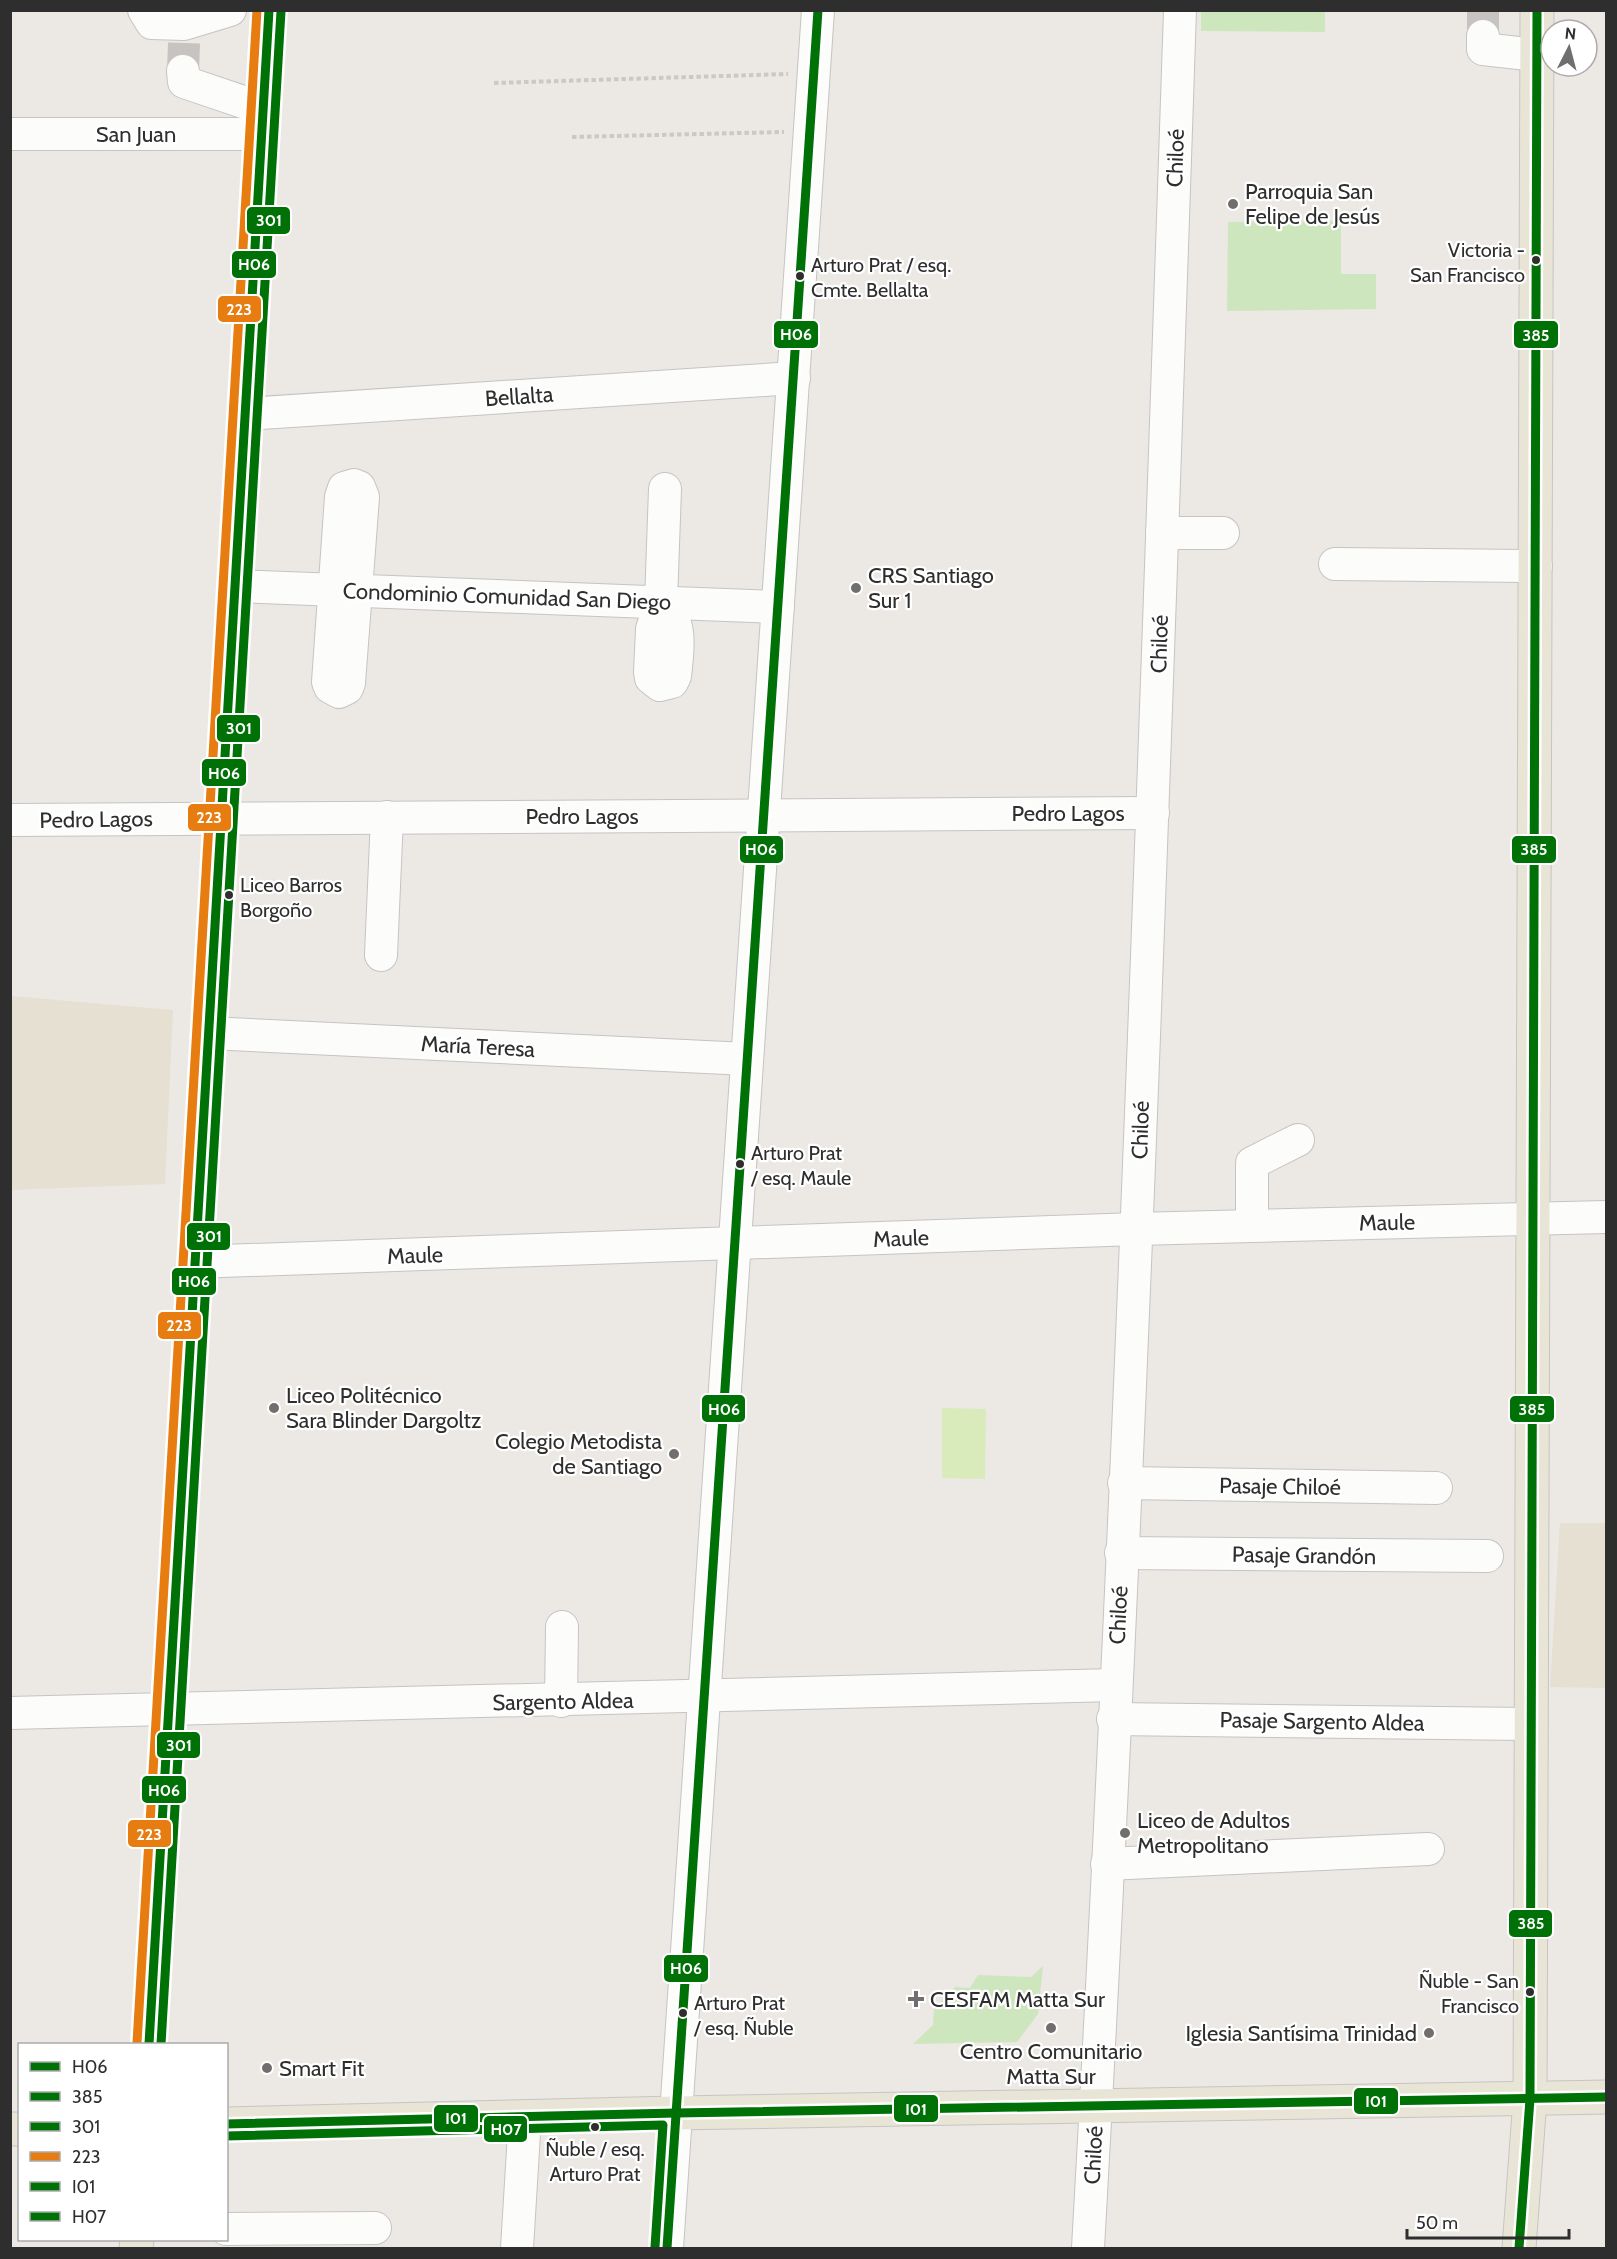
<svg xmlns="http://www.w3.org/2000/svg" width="1617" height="2259" font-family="Cabin,sans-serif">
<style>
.education{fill:#e6e0d3}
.green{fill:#cee6be}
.pitch{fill:#d9eabb}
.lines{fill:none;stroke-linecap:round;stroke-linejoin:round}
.minor-tunnel{stroke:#c6c3c0;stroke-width:32;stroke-dasharray:32 16;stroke-linecap:butt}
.minor-casing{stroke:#c5c4c5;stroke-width:34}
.major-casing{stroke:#c6c5c4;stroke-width:35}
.path{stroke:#c9c9c8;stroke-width:4;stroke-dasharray:4.5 3;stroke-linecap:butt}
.minor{stroke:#fcfcfb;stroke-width:32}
.major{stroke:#e8e4d6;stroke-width:33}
.bus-1-casing{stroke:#fff;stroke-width:14}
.bus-2-casing{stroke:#fff;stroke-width:14}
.bus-3-casing{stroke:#fff;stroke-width:14}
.bus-4-casing{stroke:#fff;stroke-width:14}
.bus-5-casing{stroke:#fff;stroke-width:14}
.bus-6-casing{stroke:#fff;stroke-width:14}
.bus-1{stroke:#007106;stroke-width:9}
.bus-2{stroke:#007106;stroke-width:9}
.bus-3{stroke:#007106;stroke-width:9}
.bus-4{stroke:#e77c10;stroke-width:9}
.bus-5{stroke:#007106;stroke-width:9}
.bus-6{stroke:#007106;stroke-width:9}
.poi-dot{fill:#706f6e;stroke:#fff;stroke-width:2}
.bus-dot{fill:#2e2e2e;stroke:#fff;stroke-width:2}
.labels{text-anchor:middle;stroke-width:4.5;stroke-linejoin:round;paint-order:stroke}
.bus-label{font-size:20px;fill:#2e2e2e;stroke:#fff;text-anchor:start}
.street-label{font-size:22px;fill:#2e2e2e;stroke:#fff}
.poi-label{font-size:22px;fill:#2e2e2e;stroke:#fff;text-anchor:start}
.line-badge{stroke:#fff;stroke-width:2}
.badge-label{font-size:16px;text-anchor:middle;font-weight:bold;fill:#fff}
</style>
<rect width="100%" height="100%" fill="#ece8e4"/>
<g class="education">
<polygon points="10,996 173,1010 165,1184 11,1190"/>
<polygon points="1560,1523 1606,1523 1606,1688 1550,1687"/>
</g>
<g class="green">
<polygon points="1201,11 1325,11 1325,32 1201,31"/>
<polygon points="1341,221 1341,274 1376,274 1376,309 1227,311 1228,222"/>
<polygon points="1043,1966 1038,2014 1017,2042 913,2044 933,2025 934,2009 955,1987 970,1988 978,1975 1031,1977"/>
</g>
<polygon class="pitch" points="942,1408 986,1409 985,1479 942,1478"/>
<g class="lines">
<g class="minor-tunnel">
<polyline points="1483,36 1483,10"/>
<polyline points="183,71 184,43"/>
</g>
<g class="minor-casing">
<g id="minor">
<polyline points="144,10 152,23 184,24 230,10"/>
<polyline points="1483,36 1483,49 1537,55"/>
<polyline points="183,71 184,82 264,109"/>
<polyline points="10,134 262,134"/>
<polyline points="245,414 794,378"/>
<polygon points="354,485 359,487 363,497 349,683 347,688 339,692 330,687 328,682 341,497 344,488"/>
<polyline points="1162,533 1223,533"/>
<polyline points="1335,564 1536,566"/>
<polyline points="235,586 778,607"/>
<path d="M661,602c22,18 17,48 14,74l-3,6 -12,3 -9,-7 -1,-6 2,-43 9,-27 4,-113"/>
<polyline points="10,820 1153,813"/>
<polyline points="381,955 387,817"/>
<polyline points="209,1033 747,1059"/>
<polyline points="1252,1226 1252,1163 1298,1140"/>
<polyline points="195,1262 1136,1229 1606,1217"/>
<polyline points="1124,1483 1436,1488"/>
<polyline points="1121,1553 1487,1556"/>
<polyline points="561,1701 562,1627"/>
<polyline points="10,1713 1115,1685"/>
<polyline points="1113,1719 1530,1724"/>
<polyline points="1107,1864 1428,1849"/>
<polyline points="226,2229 375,2228"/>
<polyline points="517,2248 525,2117"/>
<polyline points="667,2248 818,10"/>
<path d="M1088,2248c42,-745 67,-1491 92,-2238"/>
</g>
</g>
<g class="major-casing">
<g id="major">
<polyline points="149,2044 269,10"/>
<polyline points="226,2124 676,2113 1606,2097"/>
<polyline points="10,2129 20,2129"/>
<polyline points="136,2248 137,2240"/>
<polyline points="1519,2248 1530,2099 1537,10"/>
</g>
</g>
<g class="path">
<polyline points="494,83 788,74"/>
<polyline points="572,137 784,132"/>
</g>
<use href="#minor" class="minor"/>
<use href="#major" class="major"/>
<g class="bus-1-casing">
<g id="bus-1">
<polyline points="149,2044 269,10"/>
<polyline points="667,2248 818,10"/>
</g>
</g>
<g class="bus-2-casing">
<polyline id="bus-2" points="1519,2248 1530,2099 1537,10"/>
</g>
<g class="bus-3-casing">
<polyline id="bus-3" points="161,2044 281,11"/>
</g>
<g class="bus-4-casing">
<polyline id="bus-4" points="137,2043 257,10"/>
</g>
<g class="bus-5-casing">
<polyline id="bus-5" points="226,2124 676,2113 1606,2097"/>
</g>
<g class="bus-6-casing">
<polyline id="bus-6" points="226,2136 663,2125 655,2247"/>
</g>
<use href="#bus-1" class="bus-1"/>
<use href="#bus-2" class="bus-2"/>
<use href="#bus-3" class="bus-3"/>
<use href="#bus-4" class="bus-4"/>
<use href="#bus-5" class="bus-5"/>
<use href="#bus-6" class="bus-6"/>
</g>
<g class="poi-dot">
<circle cx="1233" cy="204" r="6"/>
<circle cx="856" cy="588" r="6"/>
<circle cx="274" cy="1408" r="6"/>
<circle cx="674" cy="1454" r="6"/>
<circle cx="1125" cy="1833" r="6"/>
<path d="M913 1990h6v6h6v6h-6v6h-6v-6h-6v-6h6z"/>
<circle cx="1051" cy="2028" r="6"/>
<circle cx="1429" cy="2033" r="6"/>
<circle cx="267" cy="2068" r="6"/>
</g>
<g class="bus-dot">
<circle cx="1536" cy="260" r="5"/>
<circle cx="800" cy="276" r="5"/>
<circle cx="229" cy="895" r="5"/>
<circle cx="740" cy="1164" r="5"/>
<circle cx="1530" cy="1992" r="5"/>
<circle cx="683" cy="2013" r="5"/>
<circle cx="595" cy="2127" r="5"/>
</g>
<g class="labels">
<g class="bus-label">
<text x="1525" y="257" text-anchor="end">Victoria -<tspan x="1525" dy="25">San Francisco</tspan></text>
<text x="811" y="272">Arturo Prat / esq.<tspan x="811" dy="25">Cmte. Bellalta</tspan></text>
<text x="240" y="892">Liceo Barros<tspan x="240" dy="25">Borgoño</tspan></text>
<text x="751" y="1160">Arturo Prat<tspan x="751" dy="25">/ esq. Maule</tspan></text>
<text x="1519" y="1988" text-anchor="end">Ñuble - San<tspan x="1519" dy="25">Francisco</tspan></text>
<text x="694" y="2010">Arturo Prat<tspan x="694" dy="25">/ esq. Ñuble</tspan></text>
<text x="595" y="2156" text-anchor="middle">Ñuble / esq.<tspan x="595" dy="25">Arturo Prat</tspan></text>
</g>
<g class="street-label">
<text x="136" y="142">San Juan</text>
<text transform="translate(1175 158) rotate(-88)" y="8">Chiloé</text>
<text transform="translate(519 396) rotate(-4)" y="8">Bellalta</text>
<text transform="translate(507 596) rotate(2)" y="8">Condominio Comunidad San Diego</text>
<text transform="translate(1159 644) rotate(-88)" y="8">Chiloé</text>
<text x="1068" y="821">Pedro Lagos</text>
<text x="582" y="824">Pedro Lagos</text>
<text transform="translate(96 819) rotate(-1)" y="8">Pedro Lagos</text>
<text transform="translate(478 1046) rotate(3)" y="8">María Teresa</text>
<text transform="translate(1140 1130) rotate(-88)" y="8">Chiloé</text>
<text transform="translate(1387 1222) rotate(-1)" y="8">Maule</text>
<text transform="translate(901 1238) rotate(-2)" y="8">Maule</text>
<text transform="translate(415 1255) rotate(-2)" y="8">Maule</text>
<text transform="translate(1280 1486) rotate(1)" y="8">Pasaje Chiloé</text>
<text transform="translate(1304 1555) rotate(1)" y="8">Pasaje Grandón</text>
<text transform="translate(1118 1615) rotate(-87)" y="8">Chiloé</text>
<text transform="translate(563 1701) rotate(-1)" y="8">Sargento Aldea</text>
<text transform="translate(1322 1721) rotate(1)" y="8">Pasaje Sargento Aldea</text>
<text transform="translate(1093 2155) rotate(-87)" y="8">Chiloé</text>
</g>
<g class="poi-label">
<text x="1245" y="199">Parroquia San<tspan x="1245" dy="25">Felipe de Jesús</tspan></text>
<text x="868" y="583">CRS Santiago<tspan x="868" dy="25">Sur 1</tspan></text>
<text x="286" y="1403">Liceo Politécnico<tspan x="286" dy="25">Sara Blinder Dargoltz</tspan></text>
<text x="662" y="1449" text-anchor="end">Colegio Metodista<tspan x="662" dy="25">de Santiago</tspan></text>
<text x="1137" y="1828">Liceo de Adultos<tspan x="1137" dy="25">Metropolitano</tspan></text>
<text x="930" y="2007">CESFAM Matta Sur</text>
<text x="1417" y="2041" text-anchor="end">Iglesia Santísima Trinidad</text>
<text x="1051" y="2059" text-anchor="middle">Centro Comunitario<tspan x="1051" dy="25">Matta Sur</tspan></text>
<text x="279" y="2076">Smart Fit</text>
</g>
</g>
<g class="line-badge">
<rect x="246" y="206" width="45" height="29" rx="6" fill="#007106"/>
<rect x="231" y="250" width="46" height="29" rx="6" fill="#007106"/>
<rect x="217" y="295" width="45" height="28" rx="6" fill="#e77c10"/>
<rect x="773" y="320" width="46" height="29" rx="6" fill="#007106"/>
<rect x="1513" y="320" width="46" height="29" rx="6" fill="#007106"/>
<rect x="216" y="714" width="45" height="29" rx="6" fill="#007106"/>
<rect x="201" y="758" width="46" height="29" rx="6" fill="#007106"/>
<rect x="187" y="803" width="45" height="29" rx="6" fill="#e77c10"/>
<rect x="739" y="835" width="45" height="29" rx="6" fill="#007106"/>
<rect x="1511" y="835" width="46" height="29" rx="6" fill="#007106"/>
<rect x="186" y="1222" width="45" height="29" rx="6" fill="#007106"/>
<rect x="171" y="1267" width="46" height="29" rx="6" fill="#007106"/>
<rect x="157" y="1311" width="45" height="29" rx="6" fill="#e77c10"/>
<rect x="701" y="1394" width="45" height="29" rx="6" fill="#007106"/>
<rect x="1509" y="1395" width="46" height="28" rx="6" fill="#007106"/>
<rect x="156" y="1731" width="45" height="28" rx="6" fill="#007106"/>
<rect x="141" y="1775" width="46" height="29" rx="6" fill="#007106"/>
<rect x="127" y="1819" width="45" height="29" rx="6" fill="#e77c10"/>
<rect x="1508" y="1909" width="45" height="29" rx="6" fill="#007106"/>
<rect x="663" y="1954" width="46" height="29" rx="6" fill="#007106"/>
<rect x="1353" y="2087" width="46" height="28" rx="6" fill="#007106"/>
<rect x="893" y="2094" width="46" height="29" rx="6" fill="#007106"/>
<rect x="433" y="2104" width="46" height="29" rx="6" fill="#007106"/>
<rect x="483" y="2115" width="45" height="28" rx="6" fill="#007106"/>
</g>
<g class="badge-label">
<text x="269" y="226">301</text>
<text x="254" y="270">H06</text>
<text x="239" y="315">223</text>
<text x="796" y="340">H06</text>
<text x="1536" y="341">385</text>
<text x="239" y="734">301</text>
<text x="224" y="779">H06</text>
<text x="209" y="823">223</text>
<text x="761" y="855">H06</text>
<text x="1534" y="855">385</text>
<text x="209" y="1242">301</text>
<text x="194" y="1287">H06</text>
<text x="179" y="1331">223</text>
<text x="724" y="1415">H06</text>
<text x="1532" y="1415">385</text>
<text x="179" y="1751">301</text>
<text x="164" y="1796">H06</text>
<text x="149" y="1840">223</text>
<text x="1531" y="1929">385</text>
<text x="686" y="1974">H06</text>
<text x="1376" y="2107">I01</text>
<text x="916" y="2115">I01</text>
<text x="456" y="2124">I01</text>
<text x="506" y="2135">H07</text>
</g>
<rect width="1617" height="2259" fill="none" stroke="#2e2e2e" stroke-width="24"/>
<rect x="18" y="2043" width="210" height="198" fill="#ffffff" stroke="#ababab" stroke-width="1.5"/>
<rect x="30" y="2062" width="30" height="9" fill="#007106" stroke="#ababab" stroke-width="1.5"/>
<text x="72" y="2073" font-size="18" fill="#2e2e2e">H06</text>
<rect x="30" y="2092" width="30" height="9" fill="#007106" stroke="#ababab" stroke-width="1.5"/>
<text x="72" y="2103" font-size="18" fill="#2e2e2e">385</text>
<rect x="30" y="2122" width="30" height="9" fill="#007106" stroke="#ababab" stroke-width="1.5"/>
<text x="72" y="2133" font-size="18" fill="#2e2e2e">301</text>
<rect x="30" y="2152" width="30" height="9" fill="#e77c10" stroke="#ababab" stroke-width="1.5"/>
<text x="72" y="2163" font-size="18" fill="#2e2e2e">223</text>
<rect x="30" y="2182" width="30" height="9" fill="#007106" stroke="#ababab" stroke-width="1.5"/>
<text x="72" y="2193" font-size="18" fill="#2e2e2e">I01</text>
<rect x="30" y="2212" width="30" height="9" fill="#007106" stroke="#ababab" stroke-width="1.5"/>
<text x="72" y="2223" font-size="18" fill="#2e2e2e">H07</text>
<g transform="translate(1569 48) rotate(6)"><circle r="28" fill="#ffffff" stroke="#ababab" stroke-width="1.5"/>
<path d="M0-4.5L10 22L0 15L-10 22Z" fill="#706f6e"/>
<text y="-9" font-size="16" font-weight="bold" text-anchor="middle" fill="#2e2e2e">N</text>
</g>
<path d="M1407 2229v9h162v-9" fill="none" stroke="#2e2e2e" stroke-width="3"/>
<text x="1416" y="2229" font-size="18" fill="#2e2e2e" stroke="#ffffff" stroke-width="4.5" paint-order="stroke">50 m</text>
</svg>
